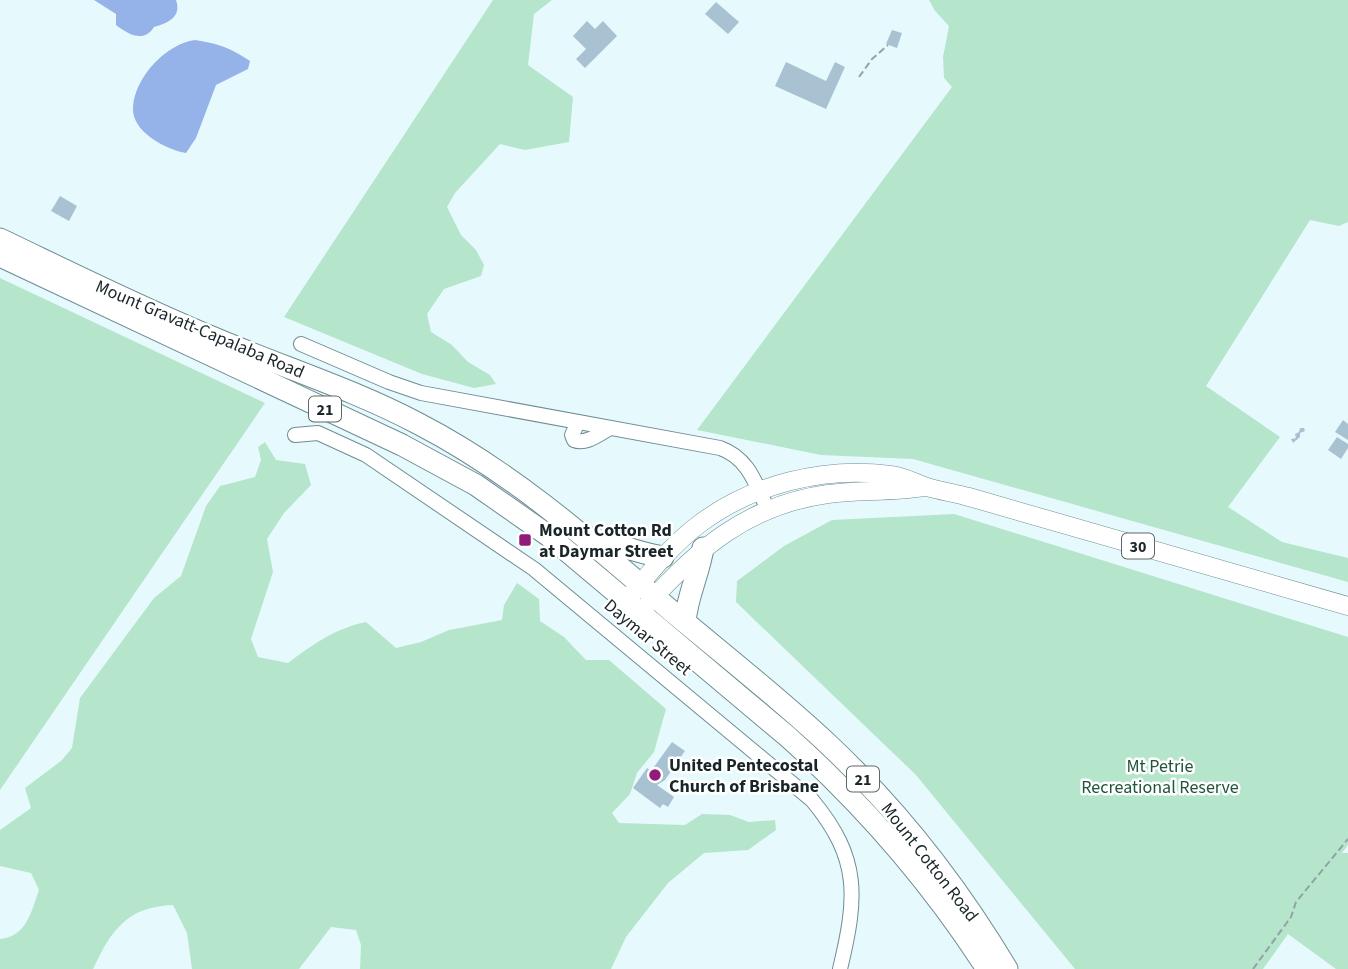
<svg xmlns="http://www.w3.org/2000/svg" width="1348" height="969" font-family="'Source Sans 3',sans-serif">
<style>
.green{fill:#b5e5cb}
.water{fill:#95b3e9}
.building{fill:#a9c2d2}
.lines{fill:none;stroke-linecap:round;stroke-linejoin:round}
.minor-casing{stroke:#6e8d93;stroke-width:16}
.major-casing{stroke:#6e8d93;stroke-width:19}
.highway-casing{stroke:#6e8d93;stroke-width:23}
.path{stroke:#92a3a7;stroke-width:2;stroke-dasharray:7 3.5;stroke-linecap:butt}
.minor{stroke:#fff;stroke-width:14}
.major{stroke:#fff;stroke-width:18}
.highway{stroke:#fff;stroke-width:21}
.poi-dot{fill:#901b7a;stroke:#fff;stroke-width:2.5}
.labels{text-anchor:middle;stroke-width:5;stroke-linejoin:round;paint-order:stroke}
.shield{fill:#fff;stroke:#5e6668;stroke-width:2}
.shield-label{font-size:16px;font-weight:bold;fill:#192528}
.street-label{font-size:18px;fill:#192528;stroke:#fff}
.poi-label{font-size:18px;font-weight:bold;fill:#192528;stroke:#fff;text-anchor:start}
.park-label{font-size:18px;fill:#20543c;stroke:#fff}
</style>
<rect width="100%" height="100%" fill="#e6fafe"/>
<g class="green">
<polygon points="493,0 552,0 534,14 528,65 573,97 569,142 525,150 500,144 455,193 447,207 461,235 476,250 484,265 481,276 444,289 427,314 431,332 452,345 468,362 490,375 496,384 474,388 422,374 284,317"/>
<polygon points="929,0 1348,0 1348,222 1339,226 1310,220 1206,386 1280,437 1228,507 1282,542 1348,558 1348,582 913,459 821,455 697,430 952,87 944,78 943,57 949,26 935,11"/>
<polygon points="0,278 265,403 0,790"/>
<path d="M265,442l11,18 29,4 6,21 -27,28 -17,26 6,33 -22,67 7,18 30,6c24,-18 48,-35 78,-41l30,26 25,-6 28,-12 53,-10 2,-15 13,-22 22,16 1,22 24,16 22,23h23l57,49 -12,43 -17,21 -7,21 -18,19 7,10 66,2 17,-11 28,1 19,7 26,-2 1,10 -28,20 -44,3 -36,30 -42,54 -15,32h-251l1,-24 -5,-15 -25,-3 -32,42h-107l-5,-36 -14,-28c-46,2 -62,25 -80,64h-93v-30c27,-3 31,-27 39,-49l-8,-17 -31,-7v-36l31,-22 -6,-20 36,-27 11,-13 8,-50 74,-100 27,-22 25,-70 14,-20 35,-9 6,-17 -3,-13z"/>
<polygon points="954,514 1348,637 1348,845 1342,853 1348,853 1348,969 1336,969 1288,934 1263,969 1075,969 916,775 736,602 737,581 784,546 832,520"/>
</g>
<g class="water">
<path d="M94,0h82c6,17 -8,23 -22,27 -10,16 -25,8 -38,-2v-11z"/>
<path d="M195,40c24,4 34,7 55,21l-2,8 -32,16 -20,53 -10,15c-19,-3 -55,-21 -53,-46 2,-30 33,-63 62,-67z"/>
</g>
<g class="building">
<polygon points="716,2 739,22 728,34 705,14"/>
<polygon points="587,21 595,29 603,21 617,36 585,68 576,59 586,49 573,36"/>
<polygon points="892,30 902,33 897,48 886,44"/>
<polygon points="786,62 826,81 835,62 845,67 826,109 775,86"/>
<polygon points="60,196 77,206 69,221 51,211"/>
<polygon points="1343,420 1348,424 1348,440 1335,432"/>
<polygon points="1300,428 1304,428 1305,431 1300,433 1300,437 1293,443 1291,439 1296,438 1295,434 1299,432"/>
<polygon points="1337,437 1348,444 1348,448 1341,459 1328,450"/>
<polygon points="672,742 685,751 665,780 657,785 674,797 668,807 663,804 660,808 633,788 647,768 651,771"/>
</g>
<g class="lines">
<g class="minor-casing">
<g id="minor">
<path d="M301,344l88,38 32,11 299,55c29,10 36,37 48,62"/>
<path d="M578,422l-6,13 2,5c12,5 25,-6 36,-12"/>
<path d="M295,435l23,-2 48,22 168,114 278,231c49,59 45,98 28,169"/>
</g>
</g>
<g class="major-casing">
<g id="major">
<path d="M631,595c21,-25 41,-50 67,-70 54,-41 126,-59 193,-50 12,1 24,8 36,12 13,4 28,6 42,10l379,109"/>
<path d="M646,606c51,-57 102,-101 182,-112 32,-4 64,-2 95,-7"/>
</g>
</g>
<g class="highway-casing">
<g id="highway">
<path d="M0,239c71,34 141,69 214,99 68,29 139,51 205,86 93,48 171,117 250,185 54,45 109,88 160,136 70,66 129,142 178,224"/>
<path d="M0,256l402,189 74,40 73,51 238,200c77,69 144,146 200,233"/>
<path d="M585,537c27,4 51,16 78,20"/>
<path d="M685,622c2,-26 14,-48 18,-74"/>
</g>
</g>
<g class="path">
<polyline points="859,77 872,59 888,45"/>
<polyline points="1253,969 1291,917 1296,902 1348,839"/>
</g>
<use href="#minor" class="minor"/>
<use href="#major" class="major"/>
<use href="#highway" class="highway"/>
</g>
<g class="poi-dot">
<rect x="518" y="533" width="14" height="14" rx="3.5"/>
<circle cx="655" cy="775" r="7"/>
</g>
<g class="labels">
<g class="shield">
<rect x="309" y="396.5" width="32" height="25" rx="5"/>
<rect x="1122" y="533.5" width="32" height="25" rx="5"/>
<rect x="847" y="766.5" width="32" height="25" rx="5"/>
</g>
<g class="shield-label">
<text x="325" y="415">21</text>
<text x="1138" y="552">30</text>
<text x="863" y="785">21</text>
</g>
<g class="street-label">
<text transform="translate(200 329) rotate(23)" y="6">Mount Gravatt-Capalaba Road</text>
<text transform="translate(648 637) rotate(40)" y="6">Daymar Street</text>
<text transform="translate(930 862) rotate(52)" y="6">Mount Cotton Road</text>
</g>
<g class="poi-label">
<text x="539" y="536">Mount Cotton Rd<tspan x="539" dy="21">at Daymar Street</tspan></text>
<text x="669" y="771">United Pentecostal<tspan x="669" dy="21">Church of Brisbane</tspan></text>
</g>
<g class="park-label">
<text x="1160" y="772">Mt Petrie<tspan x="1160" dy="21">Recreational Reserve</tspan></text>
</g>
</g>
</svg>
